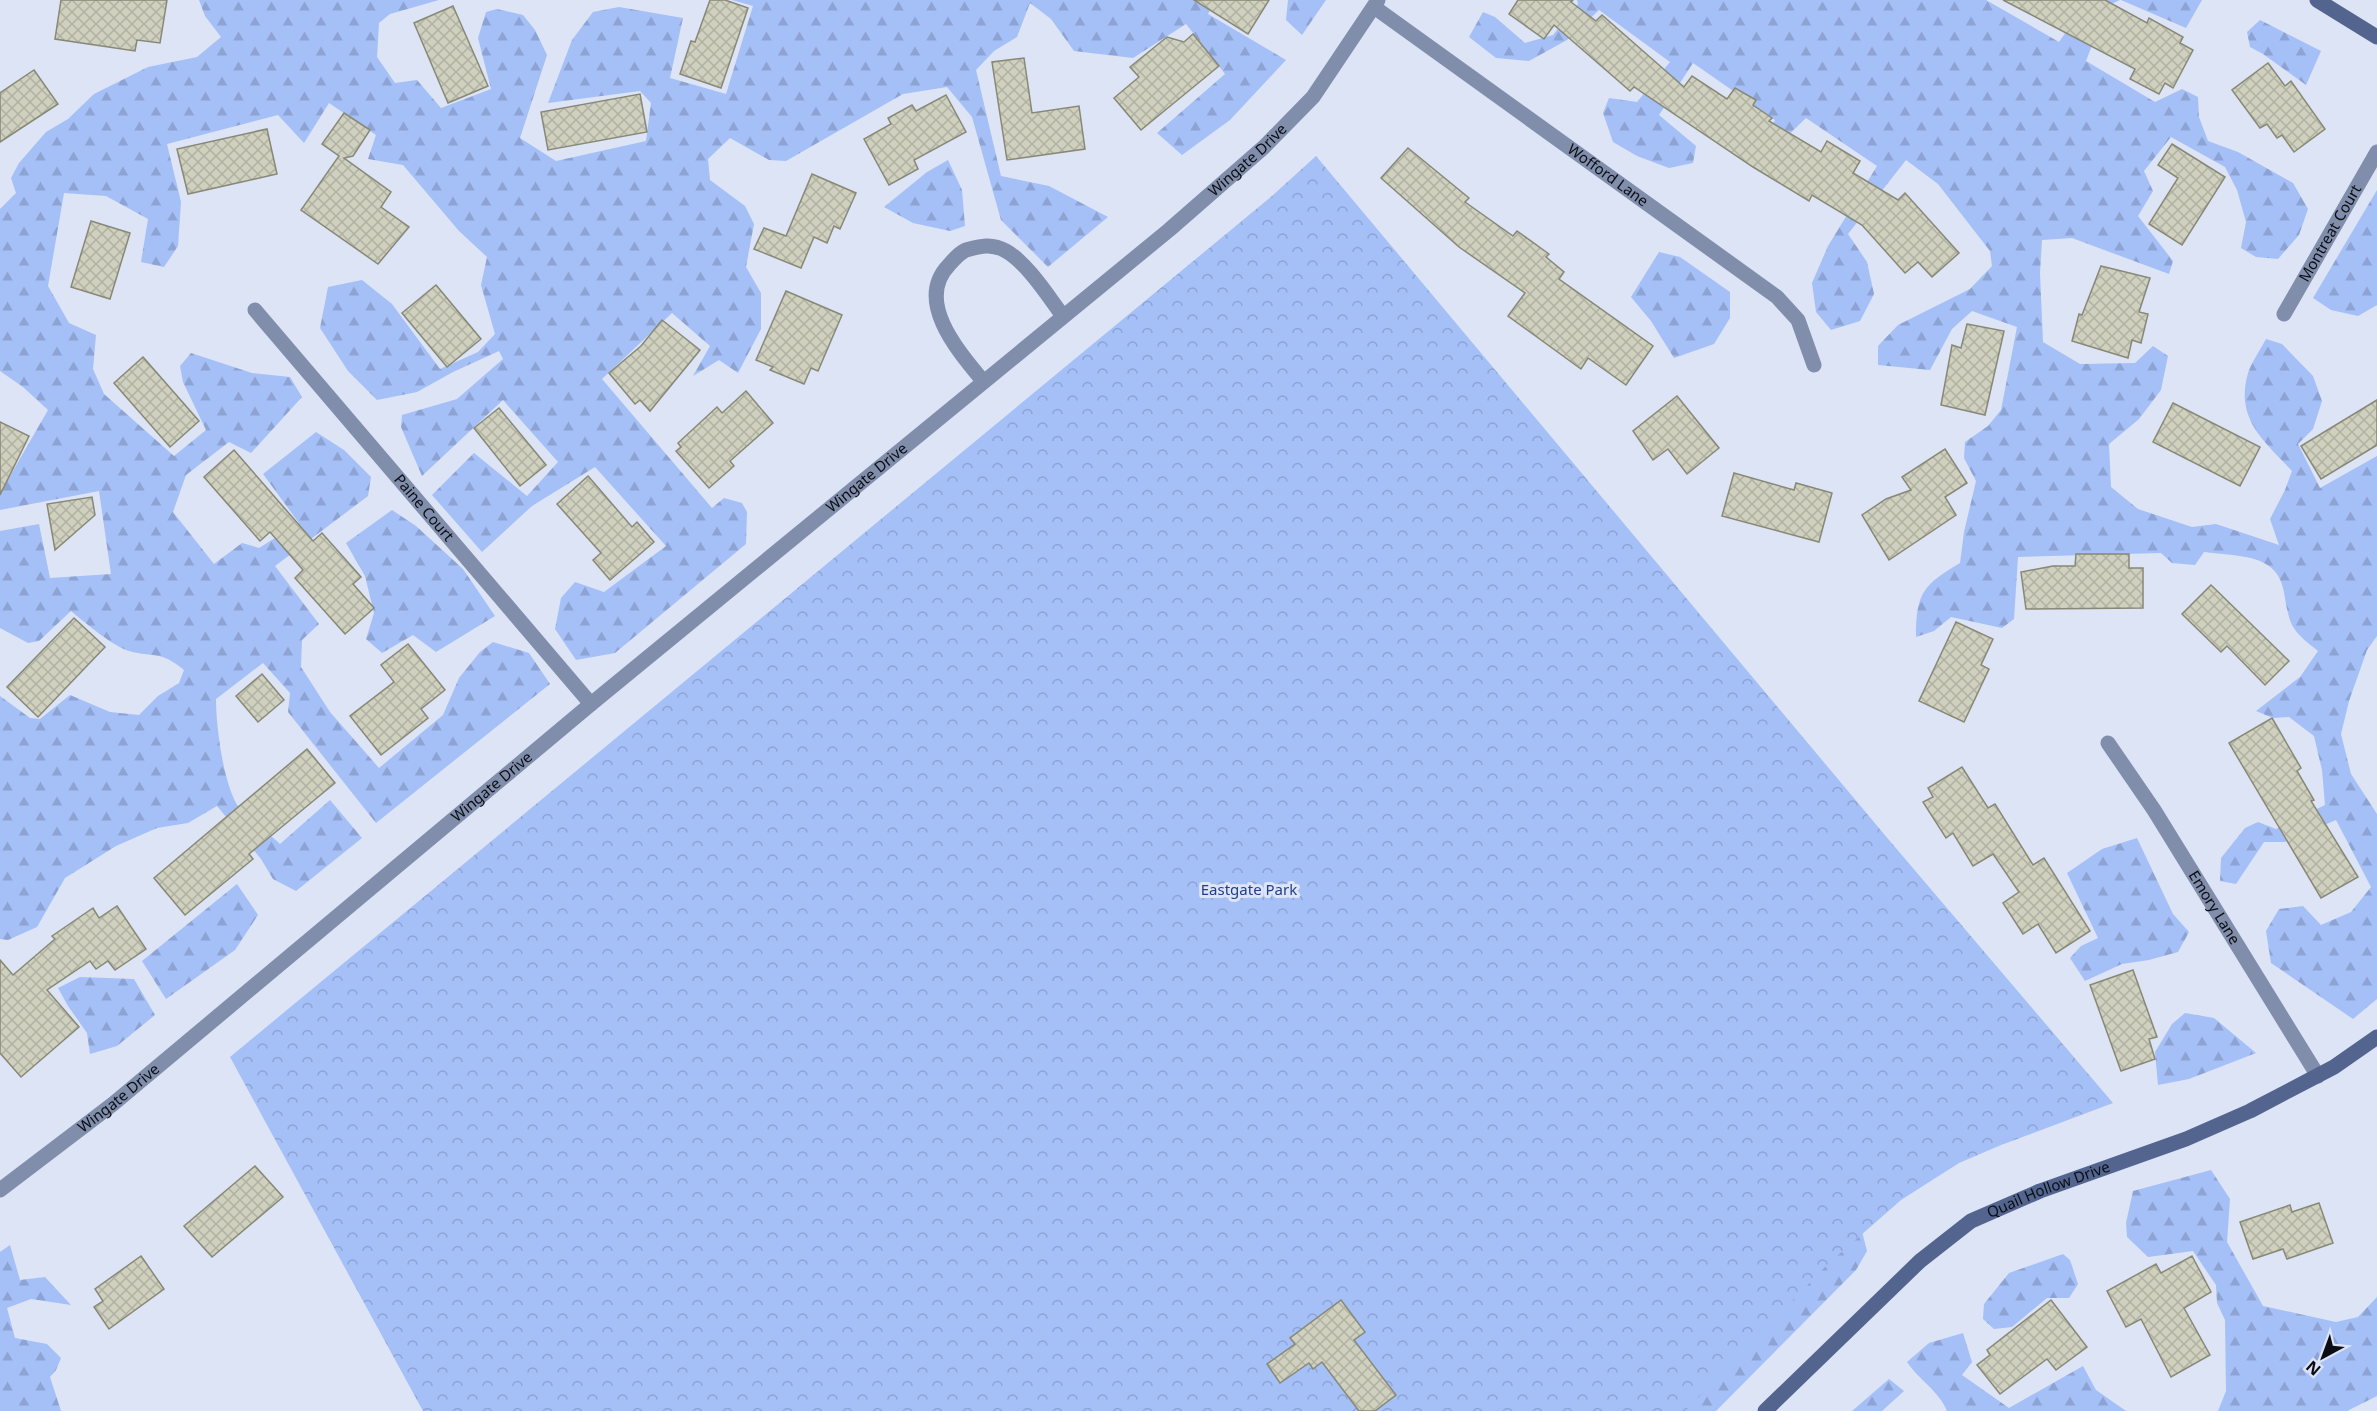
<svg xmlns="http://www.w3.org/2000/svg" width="2377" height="1411" font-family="'Noto Sans',sans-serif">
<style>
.forest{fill:url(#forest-firs)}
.park{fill:url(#park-crowns)}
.building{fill:url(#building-cross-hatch);stroke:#878876;stroke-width:1.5}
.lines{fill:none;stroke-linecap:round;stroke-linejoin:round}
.street{stroke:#818eab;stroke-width:15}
.secondary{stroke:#53658e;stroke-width:15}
.labels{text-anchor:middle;stroke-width:6;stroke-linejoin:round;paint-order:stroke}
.street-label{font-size:15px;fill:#0a0d13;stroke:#dce4f6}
.park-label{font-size:15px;fill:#223e8b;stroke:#dce4f6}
</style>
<defs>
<pattern id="forest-firs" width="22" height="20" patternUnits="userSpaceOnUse" patternTransform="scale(1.5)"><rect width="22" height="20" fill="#a5bff7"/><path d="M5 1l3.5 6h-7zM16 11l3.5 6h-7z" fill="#8da3d3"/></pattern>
<pattern id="park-crowns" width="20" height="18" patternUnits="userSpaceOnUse" patternTransform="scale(1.5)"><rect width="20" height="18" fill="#a5bff7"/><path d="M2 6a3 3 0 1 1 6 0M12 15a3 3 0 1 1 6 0" fill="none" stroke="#8da3d3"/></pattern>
<pattern id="building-cross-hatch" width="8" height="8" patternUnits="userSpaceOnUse" patternTransform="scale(1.5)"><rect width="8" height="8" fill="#cfd0bd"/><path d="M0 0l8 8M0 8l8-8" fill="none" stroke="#b0b1a2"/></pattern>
</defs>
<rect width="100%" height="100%" fill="#dce4f6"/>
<g class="forest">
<path d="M199,0h240l-49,14 -11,9 -2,34 18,26 22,-3 24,28 50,-19 -13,-51 8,-26 11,-3 26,6 12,15 12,25 -27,83 36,23 90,-20 5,-38 -11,-12 -92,12 24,-63 21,-28 26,-5 64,11 -13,60 56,16 27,-88 -21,-6h483l-7,14 78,46 -56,60 -48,35 -25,-22 68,-59 -39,-50 -53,34 -59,-7 -23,-32 -21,-16 -13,34 -23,14 -18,19 25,106 48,10 59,31 -60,50 -47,-47 -29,-103 -25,-30 -44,7 -117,67 -17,-1 -39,-22 -22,21 2,21 35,26 9,18 -8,43 15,26v36l-23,44 -19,-13 -26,16 17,-30 -38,-33 -70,66 110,129 12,-10 18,5 5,9 -1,32 -131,109 -39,7 -21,-31 6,-31 14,-16 29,10 62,-46 -71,-79 -63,39 -50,46 -50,-57 42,-42 53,43 31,-34 -55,-62 -81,76 -21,-49 1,-12 55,-16 46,-40 -4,-8 -46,21 -36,20 -40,8 -29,-29 -28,-43 8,-41 34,-7 30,24 48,65 38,-17 17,-18 -14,-49 6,-28 -28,-26 -56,-66 -35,-6 8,-24 -47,-32 -25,40 -26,-28 -111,29 14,58 -3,44 -14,21 -23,-5 7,-43 -42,-23 -42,-3 -16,93 21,37 27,12 -3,34 11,25 70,62 32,-26 -23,-48 -3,-16 11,-13 61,20 38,4 12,20 -51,56 -22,-11 -43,33 -13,37 41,52 28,-21 17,5 40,-25 -36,-49 53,-42 28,18 27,27 -3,19 -93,70 44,58 -17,16 -1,27 29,45 49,56 64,-53 16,-37 21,-26 13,-10 36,11 21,31 -174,139 -88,-111 2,-19 -27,-30 -47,36c0,28 7,80 20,104 6,11 34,31 44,41l50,-44 32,38 -66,53 -23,-12 -12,-20 -44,-53 -29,17 -31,5 -41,18 -51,32 -28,49 -29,13 -8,-1v-243l30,22 10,1 30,-24 40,17 29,3 19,-19 21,-13 5,-13c-24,-20 -29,-12 -55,-19 -15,-4 -45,-29 -58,-40l-32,30 -11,2 -28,-15v-97l39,-7 11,54 61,-4 -12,-83 -99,19v-36l10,2 38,-66 -25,-23 -23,-16v-162l16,-16 -5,-15 8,-15 27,-31 22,-13 26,-25 54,-27 49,-10 24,-20 -16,-21z"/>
<polygon points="1288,0 1326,0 1302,35 1286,20"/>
<path d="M1577,0h409l73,42 29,-42h32l-13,6 -21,55 69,41 27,-13 16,8 1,20 9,24 30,11 55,31 15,26 -9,26 -21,24 -22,-2 -15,-9 5,-26 -9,-32 -12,-23 -54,-30 -27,34 9,20 -15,25 35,45 -4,13 -97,-36 -30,2 -2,33 3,69 37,22 55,-1 18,-17 15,10 -7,34 -22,29 -30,25 2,43 27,22 54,18 24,-3 63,21 -9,-26 15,-29 7,-19c-29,-31 -57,-52 -44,-98 4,-11 12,-23 18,-34l16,5 31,32 9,25 -9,28 -15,15 22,44 57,-32v180l-10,14 -18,51 -8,33 10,40 26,40v185l-24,20 -82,-56 -5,-32 13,-22 24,-3 18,19 30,-13 20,-25 -35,-67 -51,22h-21l-28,42 -16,-3 1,-23 24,-30 13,-6 18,7 49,-24 -3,-35 -8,-34 -25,-19 -16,1 -17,-7 44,-34 18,-26c-11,-9 -24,-18 -28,-31 -8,-24 -2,-47 -30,-59 -14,-6 -41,-7 -56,-9l-9,13 -23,-2 -11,-10 -143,4 -4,62 -12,9 -51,-11 -17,14 -18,6c0,-44 7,-52 44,-74l4,-31 12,-51 -12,-23 1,-16 23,-16 13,-16 16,-83 -45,-16 -20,18 -22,41 -52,-5v-19l20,-21 72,-36 22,-23 -2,-15 -52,-67 -32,-24 -58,74 19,28 7,32 -14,27 -29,9 -15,-18 -4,-29 16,-37 49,-80 -71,-48 -51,49 -4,-7 24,-40 -82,-57 -34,52 37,31 -3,17 -24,5 -32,-12 -24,-14 -10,-29 6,-15 28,4 33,-40 -71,-52 -32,30 -38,21 -33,-3 -27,-21 14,-25 12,5 30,26 28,-8 25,-31z"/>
<polygon points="2121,0 2202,0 2186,28"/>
<polygon points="2260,20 2321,51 2306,85 2263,54 2250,47 2247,32"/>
<polygon points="948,160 962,190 965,226 950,231 913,223 884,207 927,172"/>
<polygon points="2377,190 2377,305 2358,316 2331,310 2313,298"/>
<polygon points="1659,252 1680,257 1730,292 1730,318 1714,344 1674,358 1651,321 1631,297"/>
<polygon points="392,510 416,526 463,569 495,616 436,652 413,635 382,653 366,639 374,613 365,576 346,543"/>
<polygon points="2137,838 2173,914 2189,932 2178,952 2149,960 2122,964 2085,981 2070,958 2081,946 2098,938 2067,873 2102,849"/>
<polygon points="237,884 258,915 235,950 166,999 142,961"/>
<polygon points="80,977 134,979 155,1015 117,1046 90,1054 87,1033 68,1006 58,988"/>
<polygon points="2185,1013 2214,1018 2256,1053 2189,1079 2158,1085 2155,1052 2172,1024"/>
<polygon points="2211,1170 2230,1199 2227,1242 2263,1306 2336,1322 2358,1317 2377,1297 2377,1396 2347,1411 2218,1411 2226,1391 2225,1320 2217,1303 2216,1285 2193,1251 2148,1257 2127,1237 2126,1223 2133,1191"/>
<polygon points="1860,1224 1867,1251 1856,1270 1716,1411 1586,1411"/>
<polygon points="10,1245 20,1280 45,1277 71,1305 31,1299 7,1308 15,1338 47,1344 61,1358 56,1370 50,1377 61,1411 0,1411 0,1252"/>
<polygon points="2063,1254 2070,1260 2078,1284 2069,1298 2047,1298 2012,1327 1994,1329 1983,1319 1984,1304 2009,1273"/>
<path d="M1963,1333l9,29 -10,13 47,33 74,-42 13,24 30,21h-179c-8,-20 -28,-31 -40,-49l22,-19z"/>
<polygon points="1889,1379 1904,1391 1882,1411 1852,1411"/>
</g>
<polygon class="park" points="1316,156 1889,840 2113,1103 2001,1145 1959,1163 1901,1200 1828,1264 1685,1411 423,1411 230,1057 1272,196"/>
<g class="building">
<polygon points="61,0 167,0 160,43 137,40 135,51 55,39"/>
<polygon points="710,0 725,0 748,8 721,88 680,74 691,41 695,42"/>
<polygon points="1194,0 1269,0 1248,34"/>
<polygon points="1518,0 1573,0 1571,2 1596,21 1602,15 1684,87 1692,76 1727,99 1735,88 1756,100 1753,105 1772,118 1769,121 1821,152 1827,141 1860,161 1853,173 1898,200 1905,193 1959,253 1932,277 1918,262 1905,273 1862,225 1812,195 1809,201 1753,167 1634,87 1630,91 1554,25 1544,39 1509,14"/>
<polygon points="2003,0 2105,0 2147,23 2149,18 2183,37 2180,43 2193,50 2173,88 2165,83 2159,94 2130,79 2135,69"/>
<polygon points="453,6 488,86 448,103 414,23"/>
<polygon points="1193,34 1219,66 1141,130 1114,98 1139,77 1130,67 1167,37 1184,42"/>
<polygon points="1024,58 1032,113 1079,106 1085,149 1007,160 992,62"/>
<polygon points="2268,63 2285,86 2291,81 2325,129 2294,152 2282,135 2277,138 2267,124 2260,128 2232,90"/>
<polygon points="34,70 58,104 0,142 0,93"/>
<polygon points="640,94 647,132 548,150 541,112"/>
<polygon points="946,95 966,132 914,160 918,169 889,185 864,139 891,124 888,118 912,105 916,111"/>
<polygon points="344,113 370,130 353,156 344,158 391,192 381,207 409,227 378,264 301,210 339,156 322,144"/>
<polygon points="267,129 277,174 188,194 177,149"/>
<polygon points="2172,144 2225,177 2182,245 2149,224 2178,178 2158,165"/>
<polygon points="1408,148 1469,198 1465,202 1513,236 1517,231 1549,254 1546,257 1564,272 1559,279 1653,346 1626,385 1588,358 1581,369 1508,316 1525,293 1459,247 1381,178"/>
<polygon points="812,174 856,193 840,229 834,226 827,243 814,237 801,268 754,249 764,228 786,236"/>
<polygon points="91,221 130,233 110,299 71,287"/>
<polygon points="2101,266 2150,278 2139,312 2148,314 2141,343 2132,340 2128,358 2072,341 2079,314 2082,315"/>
<polygon points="436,285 481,339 447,367 402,313"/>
<polygon points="786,291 842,315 818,371 811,368 804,384 770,370 773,367 756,360"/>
<polygon points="662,320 700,350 650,411 640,400 635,404 609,373 641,346"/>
<polygon points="1967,324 2004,331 1985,415 1941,405 1952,345 1961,348"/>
<polygon points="143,357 199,421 170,447 114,383"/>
<polygon points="746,391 773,423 730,461 734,466 709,488 676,451 681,447 678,443 717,407 722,413"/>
<polygon points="1677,396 1719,448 1687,474 1668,449 1653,460 1633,431"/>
<polygon points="2377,400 2377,445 2321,479 2301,446"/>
<polygon points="2173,403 2260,447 2240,486 2153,442"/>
<polygon points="499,408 546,465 520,486 474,428"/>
<polygon points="0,422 29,436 0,495"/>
<polygon points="1945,449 1967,483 1945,497 1956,515 1889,560 1862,515 1886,499 1911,490 1902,477"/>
<polygon points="234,450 313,541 322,533 361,577 353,584 374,608 345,634 295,578 303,570 270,532 260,541 204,477"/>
<polygon points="1734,473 1794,490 1796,483 1832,493 1819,542 1722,516"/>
<polygon points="588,476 632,527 637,522 654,542 610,580 593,560 601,553 557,504"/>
<polygon points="92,497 95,515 55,550 47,504"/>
<polygon points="2076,554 2129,554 2129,568 2143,568 2143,608 2026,609 2021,572 2053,566 2075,566"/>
<polygon points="2211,585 2289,661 2265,685 2227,646 2221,652 2182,614"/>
<polygon points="74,618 105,647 38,717 7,687"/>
<polygon points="1956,622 1993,639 1981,665 1989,669 1964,722 1919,701"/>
<polygon points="408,644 445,690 421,709 428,718 381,755 350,716 394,682 381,665"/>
<polygon points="262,674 284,700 258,722 236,696"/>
<polygon points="2272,718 2301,768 2297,771 2314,800 2311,801 2358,877 2321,898 2229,743"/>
<polygon points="307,749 335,783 249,854 253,859 185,915 154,878"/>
<polygon points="1962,767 1988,808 1995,804 2033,865 2044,858 2090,931 2056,953 2038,924 2023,934 2003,903 2019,892 1993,854 1973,866 1953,833 1946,838 1923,802 1933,797 1928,788"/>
<polygon points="117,906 146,949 115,970 108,961 96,969 90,961 47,990 79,1027 21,1077 0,1053 0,960 13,975 55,939 52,936 93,908 99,918"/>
<polygon points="2133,970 2157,1037 2149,1039 2155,1059 2121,1071 2090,985"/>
<polygon points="255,1166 283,1197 212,1257 184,1226"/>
<polygon points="2319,1203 2333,1243 2287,1259 2283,1249 2253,1259 2240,1222 2290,1205 2292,1212"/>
<polygon points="141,1256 164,1289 109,1329 94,1307 103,1301 95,1289"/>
<polygon points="2192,1256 2211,1292 2184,1308 2210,1355 2171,1377 2141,1319 2126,1327 2107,1291 2156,1264 2161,1273"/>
<polygon points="1341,1300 1365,1332 1354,1340 1396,1395 1375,1411 1359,1411 1322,1362 1313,1369 1309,1363 1280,1383 1267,1364 1295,1344 1290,1338"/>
<polygon points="2051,1300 2087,1347 2056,1370 2047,1359 2000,1394 1977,1365 1990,1355 1987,1350"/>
</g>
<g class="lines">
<g class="street">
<path id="s1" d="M1374,7l403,290 21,23 16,45"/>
<path id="s2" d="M255,310l336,394"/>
<path id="s3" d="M2284,314l93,-162"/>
<path d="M983,381c-24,-29 -69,-80 -34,-116 5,-6 10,-12 17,-15 14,-4 26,-7 40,1 21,12 42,45 57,65"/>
<path id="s4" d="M2108,743l46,67 164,266"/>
<path id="s5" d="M0,1190l113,-86 478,-400 578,-474 95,-83 49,-50 65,-97"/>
</g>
<g class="secondary">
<polyline points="2317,0 2377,37"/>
<path id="s6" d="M1765,1411l155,-150 51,-40 69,-30 146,-52 64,-28 84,-44 43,-30"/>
</g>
</g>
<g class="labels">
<g class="street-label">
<text dy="5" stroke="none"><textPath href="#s5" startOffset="1618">Wingate Drive</textPath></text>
<text dy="5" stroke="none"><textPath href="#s1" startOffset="288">Wofford Lane</textPath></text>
<text dy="5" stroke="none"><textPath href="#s3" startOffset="93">Montreat Court</textPath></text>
<text dy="5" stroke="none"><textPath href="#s5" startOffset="1122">Wingate Drive</textPath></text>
<text dy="5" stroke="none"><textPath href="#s2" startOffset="260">Paine Court</textPath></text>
<text dy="5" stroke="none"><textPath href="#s5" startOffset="636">Wingate Drive</textPath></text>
<text dy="5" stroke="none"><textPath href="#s4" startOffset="196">Emory Lane</textPath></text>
<text dy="5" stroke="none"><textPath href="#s5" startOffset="150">Wingate Drive</textPath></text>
<text dy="5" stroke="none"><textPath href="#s6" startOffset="364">Quail Hollow Drive</textPath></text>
</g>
<g class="park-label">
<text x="1249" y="895">Eastgate Park</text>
</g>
</g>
<g transform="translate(2323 1357) rotate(221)" stroke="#dce4f6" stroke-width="4.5" paint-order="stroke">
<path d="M0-4.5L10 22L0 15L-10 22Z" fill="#0a0d13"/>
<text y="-9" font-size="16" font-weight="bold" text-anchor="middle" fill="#0a0d13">N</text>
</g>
</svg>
